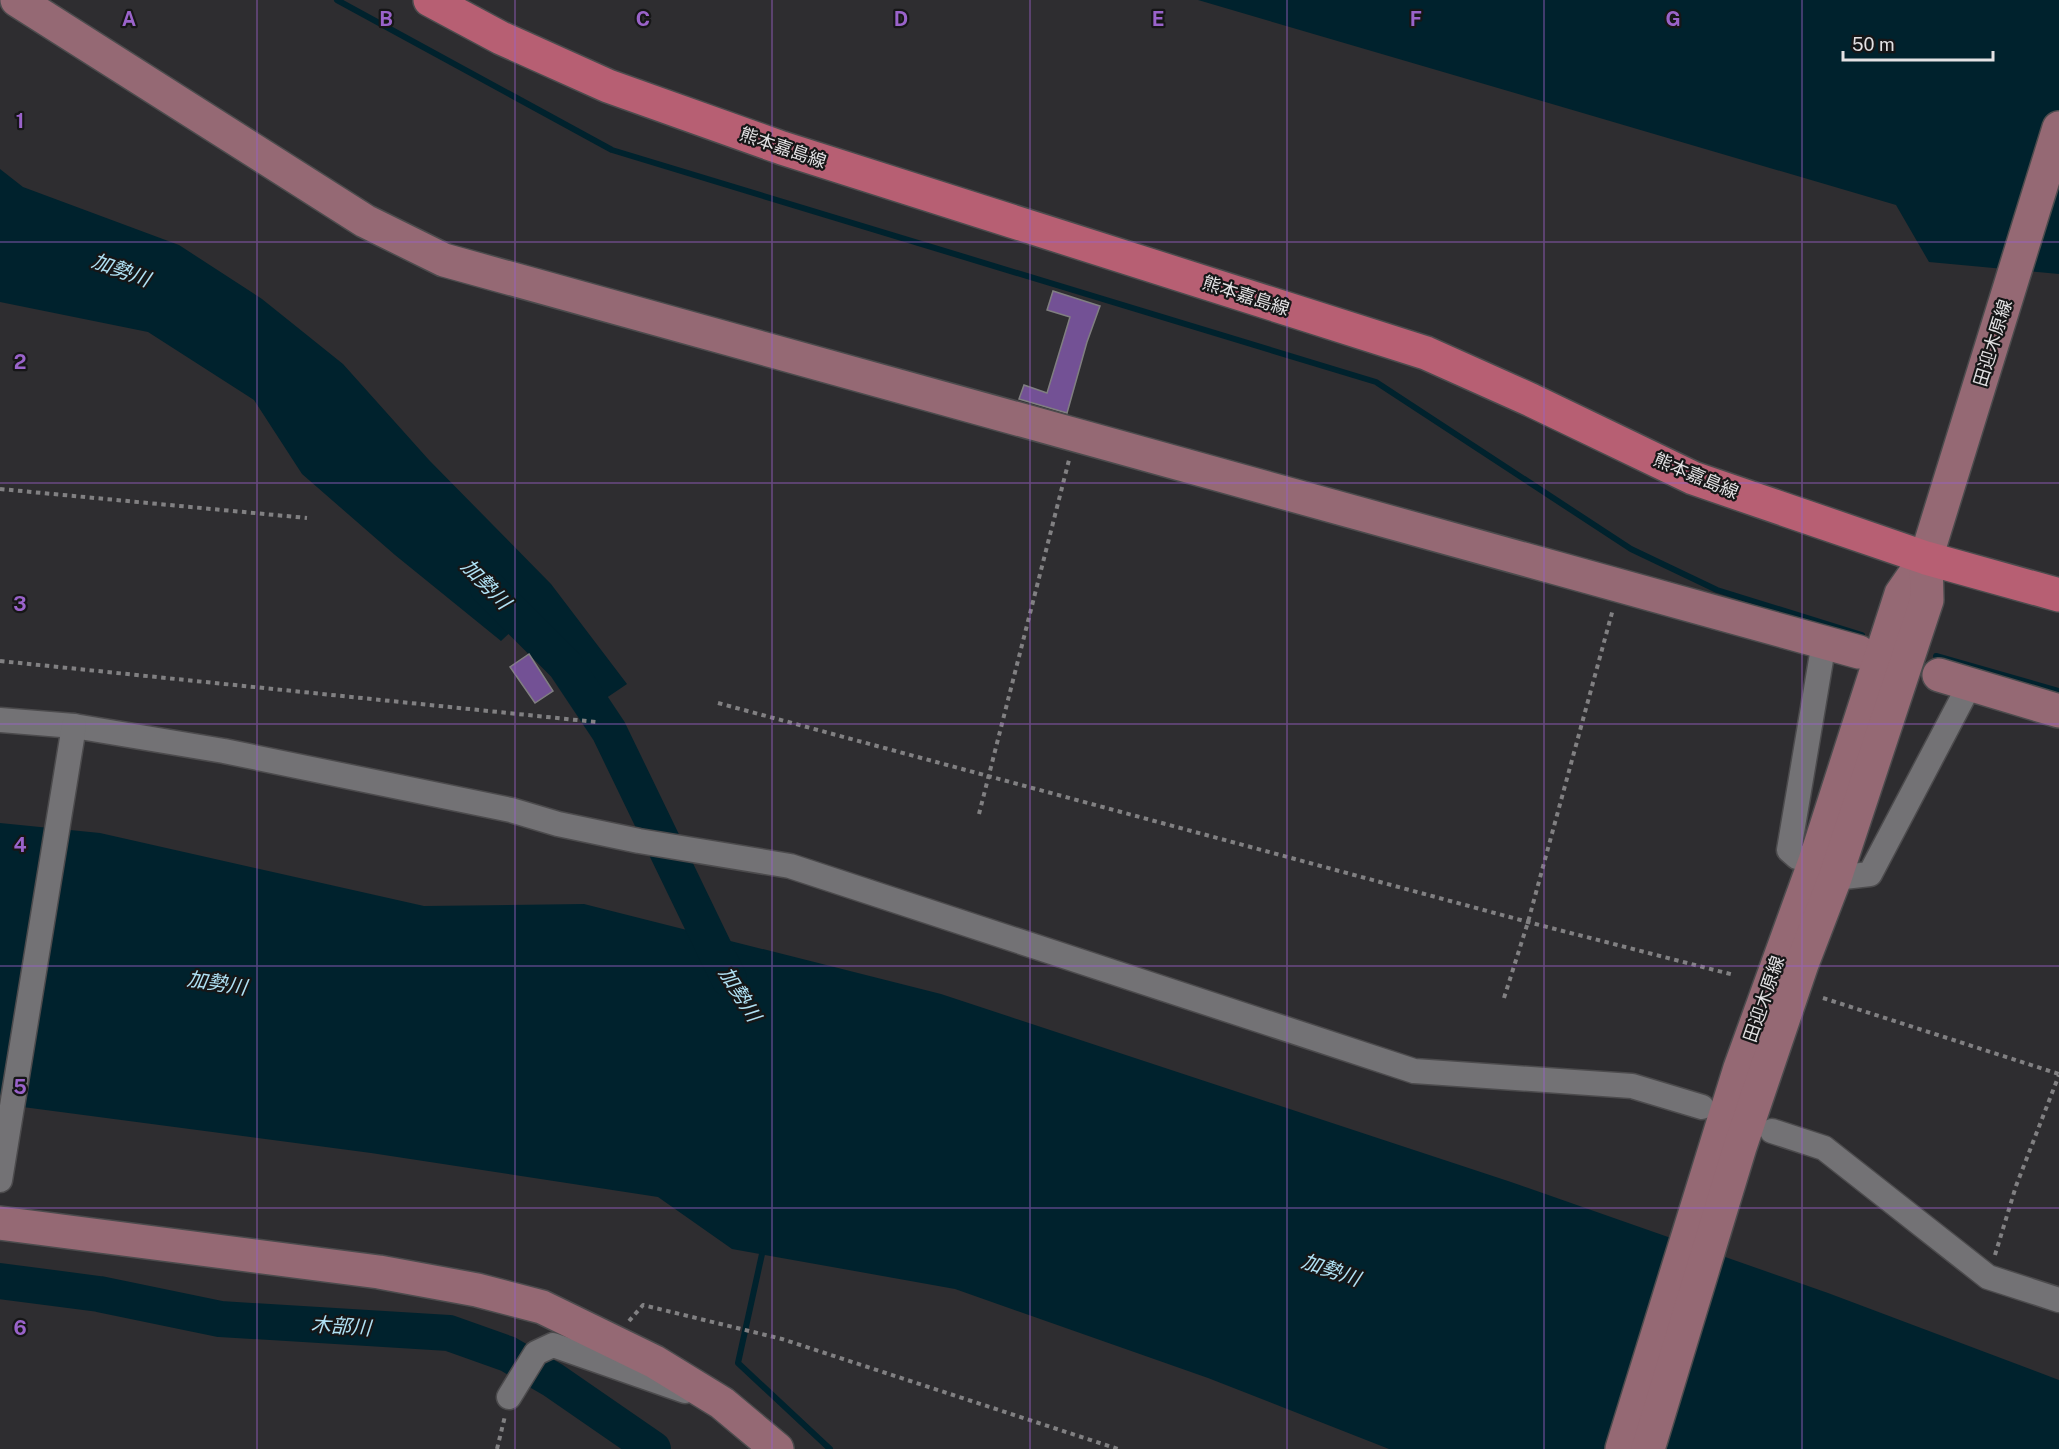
<svg xmlns="http://www.w3.org/2000/svg" width="2059" height="1449" font-family="'Public Sans','Noto Sans JP',sans-serif">
<style>
.water{fill:#00222d}
.lines{fill:none;stroke-linecap:round;stroke-linejoin:round}
.stream{stroke:#00222d;stroke-width:6}
.river{stroke:#00222d;stroke-width:36}
.building{fill:#735195;stroke:#807f81;stroke-width:1.5}
.street-casing{stroke:#4c4b4d;stroke-width:27}
.secondary-casing{stroke:#4c4b4d;stroke-width:36}
.primary-casing{stroke:#4c4b4d;stroke-width:36}
.path{stroke:#818082;stroke-width:4;stroke-dasharray:4.5 4.5;stroke-linecap:butt}
.street{stroke:#737275;stroke-width:24}
.secondary{stroke:#956974;stroke-width:33}
.primary{stroke:#b75f73;stroke-width:33}
.grid{fill:none;stroke:#9a63ca;stroke-width:1.5;stroke-opacity:0.55}
.labels{text-anchor:middle;stroke-width:4.5;stroke-linejoin:round;paint-order:stroke}
.street-label{font-size:18px;fill:#e3e2e4;stroke:#161617}
.water-label{font-size:20px;font-style:italic;fill:#b0e1f4;stroke:#161617}
.grid-label{font-size:20px;text-anchor:middle;font-weight:bold;fill:#9a63ca;stroke:#161617;stroke-width:4.5;stroke-linejoin:round;paint-order:stroke}
</style>
<rect width="100%" height="100%" fill="#2e2d30"/>
<g class="water">
<polygon points="1198,0 2059,0 2059,274 1929,262 1896,205"/>
<polygon points="0,169 23,187 179,245 262,299 343,364 429,460 551,584 627,684 596,705 542,624 524,619 501,641 395,555 302,474 254,400 148,332 0,302"/>
<polygon points="0,823 100,833 424,906 584,904 941,994 1511,1182 1828,1293 2059,1380 2059,1449 1389,1449 1208,1378 955,1289 732,1249 658,1197 371,1153 0,1104"/>
</g>
<g class="lines">
<g class="stream">
<polyline points="337,0 612,150 1376,382 1631,549 1717,590 1862,635"/>
<polyline points="1936,656 2059,691"/>
<polyline points="762,1254 738,1363 830,1449"/>
</g>
<g class="river">
<polyline points="488,588 565,665 609,731 729,979"/>
<polyline points="0,1281 99,1294 220,1319 449,1333 508,1354 553,1380 653,1449"/>
</g>
</g>
<g class="building">
<polygon points="1053,291 1100,306 1087,342 1067,413 1019,399 1024,385 1047,393 1070,317 1047,310"/>
<polygon points="529,654 553,691 535,703 510,667"/>
</g>
<g class="lines">
<g class="street-casing">
<g id="street">
<polyline points="0,720 74,726 224,751 511,810 558,824 639,841 790,866 1414,1071 1632,1086 1702,1107"/>
<polyline points="1815,861 1797,857 1789,850 1824,642"/>
<polyline points="1835,878 1870,874 1970,684"/>
<polyline points="1772,1131 1824,1148 1988,1277 2059,1300"/>
<polyline points="0,1180 74,726"/>
<polyline points="509,1397 536,1353 553,1345 685,1391"/>
</g>
</g>
<g class="secondary-casing">
<g id="secondary">
<polyline points="17,0 365,221 444,260 1859,652"/>
<polyline points="1939,675 2059,711"/>
<polyline points="0,1223 379,1272 477,1290 542,1307 655,1362 722,1403 777,1449"/>
<polyline points="1622,1449 1740,1068 1815,861 1901,594 1926,558"/>
<polyline points="1648,1449 1740,1147 1802,964 1835,878 1927,600 1926,558 2059,128"/>
</g>
</g>
<g class="primary-casing">
<polyline id="primary" points="430,0 501,38 608,86 782,148 1426,353 1531,400 1693,478 1926,558 2059,595"/>
</g>
<g class="path">
<polyline points="0,489 307,518"/>
<polyline points="0,661 596,722"/>
<polyline points="718,703 1528,922 1734,975"/>
<polyline points="979,814 1069,460"/>
<polyline points="1504,998 1528,922 1613,609"/>
<polyline points="1823,998 2059,1074"/>
<polyline points="1995,1255 2016,1186 2059,1075"/>
<polyline points="629,1321 643,1305 782,1339 1118,1449"/>
<polyline points="497,1449 505,1416"/>
</g>
<use href="#street" class="street"/>
<use href="#secondary" class="secondary"/>
<use href="#primary" class="primary"/>
</g>
<path class="grid" d="M257,0v1449M515,0v1449M772,0v1449M1030,0v1449M1287,0v1449M1544,0v1449M1802,0v1449M0,242h2059M0,483h2059M0,724h2059M0,966h2059M0,1208h2059"/>
<g class="labels">
<g class="street-label">
<text transform="translate(783 148) rotate(19)" y="6">熊本嘉島線</text>
<text transform="translate(1246 296) rotate(18)" y="6">熊本嘉島線</text>
<text transform="translate(1993 343) rotate(-73)" y="6">田迎木原線</text>
<text transform="translate(1696 476) rotate(23)" y="6">熊本嘉島線</text>
<text transform="translate(1764 999) rotate(-71)" y="6">田迎木原線</text>
</g>
<g class="water-label">
<text transform="translate(121 270) rotate(20)" y="7">加勢川</text>
<text transform="translate(486 584) rotate(46)" y="7">加勢川</text>
<text transform="translate(217 983) rotate(9)" y="7">加勢川</text>
<text transform="translate(740 994) rotate(58)" y="7">加勢川</text>
<text transform="translate(1331 1270) rotate(19)" y="7">加勢川</text>
<text transform="translate(341 1326) rotate(4)" y="7">木部川</text>
</g>
</g>
<g class="grid-label">
<text x="129" y="26">A</text>
<text x="386" y="26">B</text>
<text x="643" y="26">C</text>
<text x="901" y="26">D</text>
<text x="1158" y="26">E</text>
<text x="1416" y="26">F</text>
<text x="1673" y="26">G</text>
<text x="20" y="128">1</text>
<text x="20" y="369">2</text>
<text x="20" y="611">3</text>
<text x="20" y="852">4</text>
<text x="20" y="1094">5</text>
<text x="20" y="1335">6</text>
</g>
<path d="M1843 51v9h150v-9" fill="none" stroke="#e3e2e4" stroke-width="3"/>
<text x="1852" y="51" font-size="18" fill="#e3e2e4" stroke="#161617" stroke-width="4.5" paint-order="stroke">50 m</text>
</svg>
